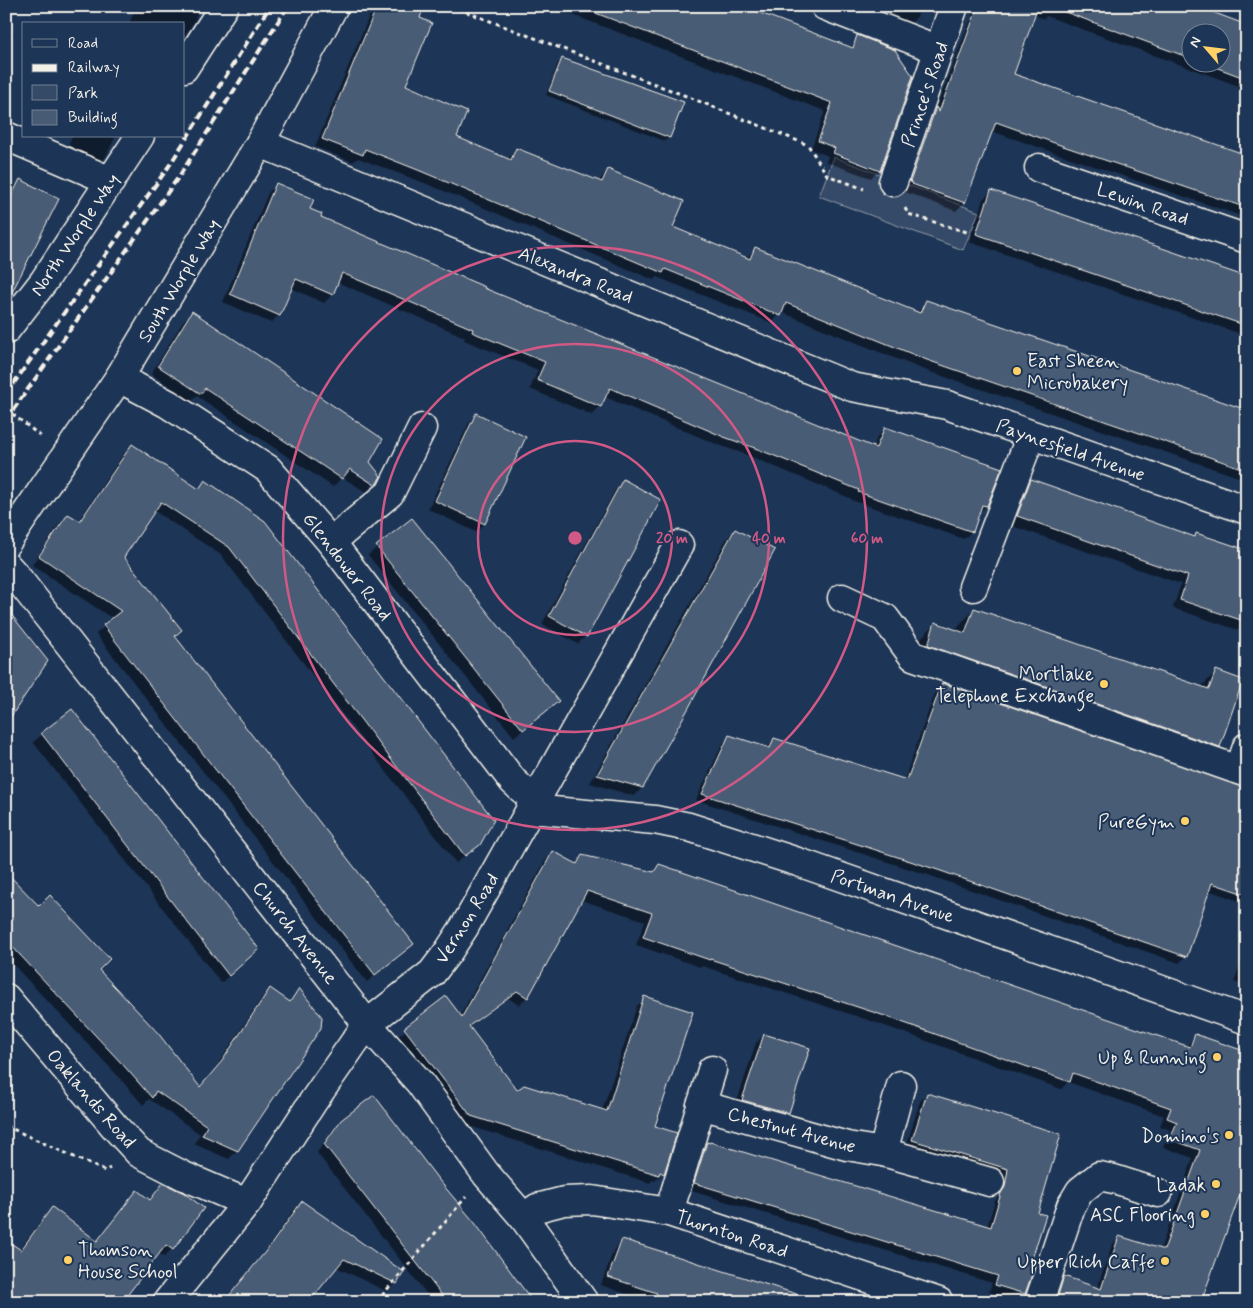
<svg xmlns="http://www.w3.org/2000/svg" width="1253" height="1308" font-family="Mynerve,sans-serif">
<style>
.green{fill:#354a67;stroke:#949ea8}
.shadow{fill:#0007;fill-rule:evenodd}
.building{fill:#485b74;stroke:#f4f1e8}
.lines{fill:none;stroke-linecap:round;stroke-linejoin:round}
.minor-casing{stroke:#f4f1e8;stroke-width:31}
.path{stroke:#f4f1e8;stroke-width:3;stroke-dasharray:4 4;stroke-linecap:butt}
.minor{stroke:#1d3557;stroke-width:28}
.rail{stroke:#f4f1e8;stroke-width:4;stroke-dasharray:8 4;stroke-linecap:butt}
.path-bridge{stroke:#f4f1e8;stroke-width:3;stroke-dasharray:4 4;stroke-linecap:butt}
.ring{fill:none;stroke:#d15985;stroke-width:2.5}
.poi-dot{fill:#ffd166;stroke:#1d3557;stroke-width:2}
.labels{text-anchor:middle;stroke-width:4;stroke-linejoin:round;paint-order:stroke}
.street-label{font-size:19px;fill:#f4f1e8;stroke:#1d3557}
.poi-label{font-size:19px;fill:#f4f1e8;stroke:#1d3557;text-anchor:end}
.centre{fill:#d15985;stroke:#1d3557;stroke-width:2.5}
.ring-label{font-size:15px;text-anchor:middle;font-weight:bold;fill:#d15985;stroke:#1d3557;stroke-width:4;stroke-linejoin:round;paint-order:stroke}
</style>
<rect width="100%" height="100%" fill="#1d3557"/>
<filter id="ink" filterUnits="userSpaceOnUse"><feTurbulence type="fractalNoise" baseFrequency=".02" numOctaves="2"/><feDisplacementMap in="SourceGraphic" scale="10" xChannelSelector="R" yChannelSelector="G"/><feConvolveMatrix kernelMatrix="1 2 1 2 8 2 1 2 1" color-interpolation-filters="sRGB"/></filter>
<g filter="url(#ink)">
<polygon class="green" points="834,157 979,212 963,250 819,196"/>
<g class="shadow">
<polygon points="136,6 200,6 194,22 184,37 184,24 129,24"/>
<polygon points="364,6 424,6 417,18 404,86 455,138 507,160 517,149 598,182 608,170 672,228 746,259 755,249 917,313 926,302 1247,411 1247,480 919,368 781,312 772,323 657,277 654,280 432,186 358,158 353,162 315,147 372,9"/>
<polygon points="549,6 738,6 849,48 856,42 879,170 871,178 826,162 828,156 811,149 825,111"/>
<polygon points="881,6 921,6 917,17 909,25 878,13"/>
<path d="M976,6h215l56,21v62l-201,-73 -2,3 -10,-4 -21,60 234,81v62l-256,-87 -27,72 -8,8 -51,-19v-1l-3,-1 26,-74 8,-8zM1190,32h30v30h-30z"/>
<polygon points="6,30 14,34 6,50"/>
<polygon points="6,53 13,57 6,72"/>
<polygon points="562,60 669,137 665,141 546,95 558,63"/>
<polygon points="72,136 116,136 105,158 100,163 67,148"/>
<polygon points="21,180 6,298 6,201 12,188"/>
<polygon points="276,185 319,218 483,289 873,448 877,437 885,429 986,506 978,514 972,531 964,539 851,500 852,499 747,455 716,444 605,397 600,406 592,415 530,389 538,370 464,340 465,337 337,282 332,295 324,303 291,288 279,315 271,323 223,302 268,193"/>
<polygon points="991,191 1247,278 1247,336 969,242 983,199"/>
<path d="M192,312l177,150 10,14 -5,8 -8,8 -24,-15 -9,10 -136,-91 -5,5 -41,-27 33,-54zM345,464l26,17 2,4 -29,-19z"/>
<polygon points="477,415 525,437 484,524 476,532 428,509 469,423"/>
<polygon points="132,445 198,489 205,482 479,844 456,863 221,555 153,510 122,557 174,637 413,944 367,982 96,634 113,619 32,565 60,523 68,515 78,522 124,453"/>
<polygon points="624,481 586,636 578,644 542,624 616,489"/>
<polygon points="1031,481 1194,537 1197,534 1247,551 1247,633 1173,608 1181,584 1009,525 1023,489"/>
<polygon points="412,519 557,701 514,737 368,555"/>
<polygon points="735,530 642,788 634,796 590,783 727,538"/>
<polygon points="974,610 1201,687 1216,672 1219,746 1203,762 912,660 919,640 935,624 956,631 958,626"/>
<polygon points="942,684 1247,789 1247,904 1208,890 1186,956 1179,963 931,876 696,800 723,743 730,737 767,748 774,739 904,780 936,690"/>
<polygon points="72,710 249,957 221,983 33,742"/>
<polygon points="553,853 575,864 583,856 652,873 659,865 1186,1047 1195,1036 1247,1053 1200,1302 1051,1302 1056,1285 1064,1277 1097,1288 1112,1245 1120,1237 1160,1250 1193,1158 1163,1147 1170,1130 1160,1126 1164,1116 1068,1082 1061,1089 871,1021 702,966 700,967 636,945 645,921 581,900 527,997 519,1005 508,998 469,1027 517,1092 602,1111 637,1006 645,998 653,1127 663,1173 655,1181 652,1180 650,1183 463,1124 397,1037 446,998 460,1016 545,861"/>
<polygon points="6,874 97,970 199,1088 214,1070 262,998 270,990 289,1002 299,990 237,1150 229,1159 194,1144 200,1134 149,1099 143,1105 117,1075 6,957"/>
<polygon points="1247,946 1247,986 1234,982"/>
<polygon points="764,1035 808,1049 788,1113 780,1121 735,1108 756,1043"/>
<polygon points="6,1045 11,1050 6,1055"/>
<polygon points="927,1095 1059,1135 1037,1213 1025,1292 1018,1299 1015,1298 1014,1299 989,1292 992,1283 688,1190 700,1150 707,1143 987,1227 995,1201 999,1195 1002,1176 906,1147 920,1101"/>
<polygon points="342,1121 532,1302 433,1302 317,1153 333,1130"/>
<polygon points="163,1184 172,1249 164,1257 158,1253 19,1250 44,1217 52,1209 96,1242 137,1191 149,1200"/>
<polygon points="302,1202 396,1283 388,1292 336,1267 224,1302 262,1256 293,1211"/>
<polygon points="622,1241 818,1302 649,1302 601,1285 614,1249"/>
</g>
<g class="building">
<polygon points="377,6 424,6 420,18 432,23 406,85 467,112 457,137 511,160 516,148 602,182 608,169 624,176 684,201 673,227 750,259 755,247 920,313 926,300 1247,410 1247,470 927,360 786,303 781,316 665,269 663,273 418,170 365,149 363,155 322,139"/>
<polygon points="585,6 742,6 853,48 857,35 895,50 913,76 880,171 833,153 835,148 818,141 832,103 585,9"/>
<polygon points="978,6 1038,6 1014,74 1247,155 1247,208 1063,146 996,122 965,203 912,184 913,183 910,182 936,107 939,112"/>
<polygon points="1058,6 1196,6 1247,25 1247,79 1202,62 1220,62 1220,32 1190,32 1190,58 1057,9"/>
<polygon points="562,58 684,102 670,138 549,91"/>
<polygon points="20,179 59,199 6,304 6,207"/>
<polygon points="276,183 314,199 310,209 322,214 321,217 485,287 484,288 876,448 885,427 1002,468 987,506 982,505 973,532 858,492 859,490 755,448 724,437 610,388 601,407 537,380 545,362 472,332 473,329 342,273 333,295 296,279 280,316 230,294"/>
<polygon points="991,190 1247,277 1247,326 976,234"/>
<polygon points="192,311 383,439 370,462 381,476 377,483 375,485 350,469 342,479 205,388 201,394 158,366"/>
<polygon points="476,413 526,437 485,524 435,501"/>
<polygon points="132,444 199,489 205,480 265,521 494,820 480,845 465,856 229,547 161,502 124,557 182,630 175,636 414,944 375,975 103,625 121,611 39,556 68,514 80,521"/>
<polygon points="623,479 661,500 587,637 549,616"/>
<polygon points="1031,479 1195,537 1196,533 1247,550 1247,622 1180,600 1188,576 1017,516"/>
<polygon points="412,518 559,701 523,730 376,546"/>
<polygon points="735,529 775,550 688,709 643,788 597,775"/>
<polygon points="6,608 48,661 6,724"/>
<polygon points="974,608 1209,689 1216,670 1243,680 1220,747 928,645 935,622 965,633"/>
<polygon points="942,683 1247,788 1247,895 1212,883 1187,957 938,870 702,794 729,735 770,748 774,738 907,780"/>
<polygon points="72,709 259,949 229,976 41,733"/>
<polygon points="553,851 577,864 582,855 654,872 659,864 1190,1047 1195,1034 1247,1052 1247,1175 1201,1302 1056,1302 1064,1276 1101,1289 1119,1236 1164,1250 1200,1150 1170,1139 1177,1122 1167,1118 1171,1108 1073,1073 1070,1082 879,1014 710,959 710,960 643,937 652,913 587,891 528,998 517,991 469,1026 517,1090 524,1085 607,1111 644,996 693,1012 655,1126 677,1133 664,1174 660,1172 659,1175 471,1116 404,1028 446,996 462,1017"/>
<polygon points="6,872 39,906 50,895 110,959 99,970 158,1033 200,1087 222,1061 270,988 290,1002 299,988 322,1017 321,1028 238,1151 202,1135 207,1126 156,1091 152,1098 125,1067 6,940"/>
<polygon points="764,1034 810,1048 789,1113 742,1100"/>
<polygon points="927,1093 1061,1134 1038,1213 1046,1215 1030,1265 1035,1266 1025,1294 995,1285 998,1276 694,1183 707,1142 710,1143 710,1142 991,1227 1001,1193 1005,1187 1008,1169 912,1140"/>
<polygon points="374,1095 438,1179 475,1223 533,1302 447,1302 324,1144 341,1120"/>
<polygon points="163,1183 184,1193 204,1208 173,1250 166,1245 122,1302 6,1302 6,1240 21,1250 52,1207 97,1241 137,1190 150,1200"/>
<polygon points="302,1201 404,1272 397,1284 344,1259 309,1302 224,1302 270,1246"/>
<polygon points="622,1239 803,1296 802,1302 654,1302 657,1293 608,1277"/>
</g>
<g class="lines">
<g class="minor-casing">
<g id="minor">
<polyline points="825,6 939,50"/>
<polyline points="184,68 224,6"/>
<polyline points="6,136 111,181"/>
<polyline points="260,143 852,387 947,405 1247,510"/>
<polyline points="1039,168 1247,239"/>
<polyline points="893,182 954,6"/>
<polyline points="6,330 44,281 140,136"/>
<polyline points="119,378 168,404 268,469 331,542 513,781 523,790 537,797"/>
<polyline points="331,542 390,493 422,428"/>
<polyline points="6,543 119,378 260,143 334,6"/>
<polyline points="6,565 16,576 367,1024 420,1083 486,1174 524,1218 584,1302"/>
<polyline points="973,587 1031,435"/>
<polyline points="842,598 885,618 913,656 1247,773"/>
<polyline points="1239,770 1247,747"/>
<polyline points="530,809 655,820 689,827 801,863 1247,1020"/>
<polyline points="6,998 115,1127 139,1153 184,1176 247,1203"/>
<polyline points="701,1105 847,1146 883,1152 990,1182"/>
<polyline points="883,1152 901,1085"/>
<polyline points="669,1212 712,1070"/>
<polyline points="524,1218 537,1208 564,1201 592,1200 669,1212 939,1302"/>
<polyline points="167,1302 247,1203 312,1103 367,1024 432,973 448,952 465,926 679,545"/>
<polyline points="1039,1302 1071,1206 1080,1191 1099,1176 1114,1179 1158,1193"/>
</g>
</g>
<g class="path">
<polyline points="451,6 686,96 808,145 827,175 864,189"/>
<polyline points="905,208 908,214 970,233"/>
<polyline points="6,1126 105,1171 110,1168"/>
<polyline points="381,1302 379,1299 466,1197"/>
</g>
<use href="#minor" class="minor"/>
<g class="rail">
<polyline points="6,394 169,166 270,6"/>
<polyline points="6,420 180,175 288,6"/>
</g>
<polyline class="path-bridge" points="6,409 43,438"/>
</g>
</g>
<g class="ring">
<circle cx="575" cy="538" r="97"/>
<circle cx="575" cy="538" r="194"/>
<circle cx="575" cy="538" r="292"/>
</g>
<g class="poi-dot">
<circle cx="1017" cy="371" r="5"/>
<circle cx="1104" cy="684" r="5"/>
<circle cx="1185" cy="821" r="5"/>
<circle cx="1217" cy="1057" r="5"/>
<circle cx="1229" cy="1135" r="5"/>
<circle cx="1216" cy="1184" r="5"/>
<circle cx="1205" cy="1214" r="5"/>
<circle cx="68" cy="1260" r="5"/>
<circle cx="1165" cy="1261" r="5"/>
</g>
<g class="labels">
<g class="street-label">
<text transform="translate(924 94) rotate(-71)" y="7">Prince's Road</text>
<text transform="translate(1143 203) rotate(19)" y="7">Lewin Road</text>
<text transform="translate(74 234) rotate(-56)" y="7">North Worple Way</text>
<text transform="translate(576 274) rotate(22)" y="7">Alexandra Road</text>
<text transform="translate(178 280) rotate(-59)" y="7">South Worple Way</text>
<text transform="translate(1071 449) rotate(19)" y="7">Paynesfield Avenue</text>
<text transform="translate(348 566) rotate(52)" y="7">Glendower Road</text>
<text transform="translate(893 895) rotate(19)" y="7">Portman Avenue</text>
<text transform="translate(466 918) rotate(-58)" y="7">Vernon Road</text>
<text transform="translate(296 932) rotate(52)" y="7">Church Avenue</text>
<text transform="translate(92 1098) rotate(49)" y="7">Oaklands Road</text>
<text transform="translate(792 1129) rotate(15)" y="7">Chestnut Avenue</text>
<text transform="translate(732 1233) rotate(18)" y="7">Thornton Road</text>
</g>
<g class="poi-label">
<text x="1027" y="367" text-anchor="start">East Sheen<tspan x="1027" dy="22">Microbakery</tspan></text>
<text x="1094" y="680">Mortlake<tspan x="1094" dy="22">Telephone Exchange</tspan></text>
<text x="1175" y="828">PureGym</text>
<text x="1207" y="1064">Up &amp; Running</text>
<text x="1219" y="1142">Domino's</text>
<text x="1206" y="1191">Ladak</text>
<text x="1195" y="1221">ASC Flooring</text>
<text x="78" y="1256" text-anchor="start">Thomson<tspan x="78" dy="22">House School</tspan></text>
<text x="1155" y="1268">Upper Rich Caffe</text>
</g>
</g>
<circle cx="575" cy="538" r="8" class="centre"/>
<g class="ring-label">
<text x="672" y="543">20 m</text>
<text x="769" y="543">40 m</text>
<text x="867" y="543">60 m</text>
</g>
<rect width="1253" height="1308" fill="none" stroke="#1d3557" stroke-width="25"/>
<rect x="12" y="12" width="1228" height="1283" fill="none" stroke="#f4f1e8" stroke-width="2" filter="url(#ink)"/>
<rect x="22" y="22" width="162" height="115" fill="#1d3557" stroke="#738091"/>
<rect x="32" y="39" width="25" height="8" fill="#1d3557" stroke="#738091"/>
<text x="68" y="48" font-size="15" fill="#f4f1e8">Road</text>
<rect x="32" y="64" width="25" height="8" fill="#f4f1e8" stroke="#738091"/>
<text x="68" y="72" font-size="15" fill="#f4f1e8">Railway</text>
<rect x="32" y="85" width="25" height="15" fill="#354a67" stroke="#738091"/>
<text x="68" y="98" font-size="15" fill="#f4f1e8">Park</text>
<rect x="32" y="110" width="25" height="15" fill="#485b74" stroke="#738091"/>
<text x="68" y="122" font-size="15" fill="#f4f1e8">Building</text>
<g transform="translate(1206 48) rotate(298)"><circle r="24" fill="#1d3557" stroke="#738091"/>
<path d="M0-4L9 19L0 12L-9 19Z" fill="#ffd166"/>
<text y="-8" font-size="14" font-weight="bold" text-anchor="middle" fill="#f4f1e8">N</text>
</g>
</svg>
